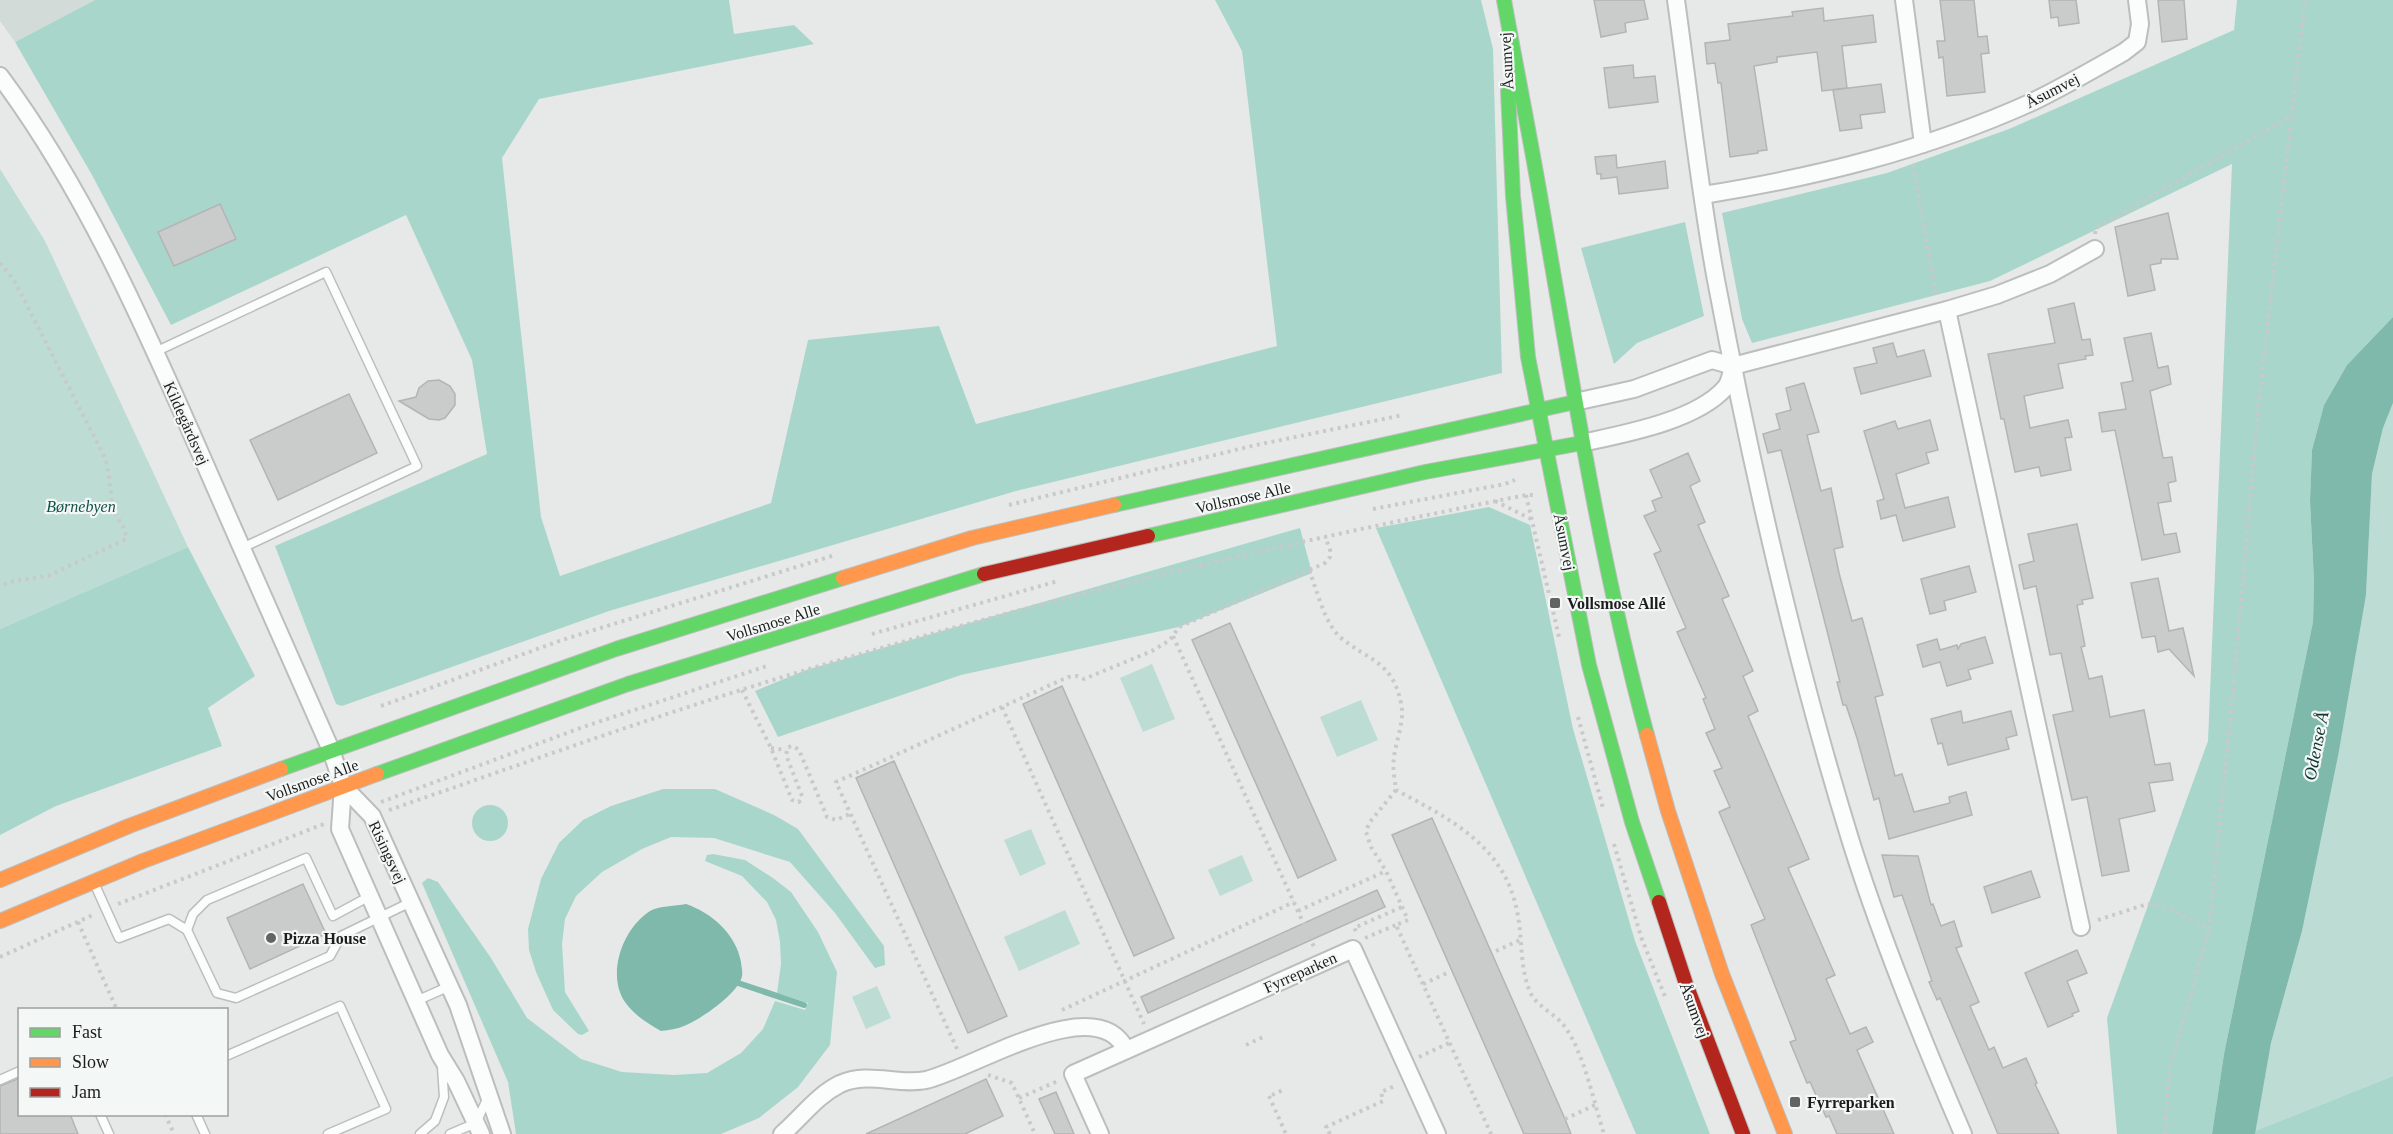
<svg xmlns="http://www.w3.org/2000/svg" width="2393" height="1134" font-family="Georgia,serif">
<style>
.built{fill:#d3dbd8}
.green{fill:#bddcd4}
.forest{fill:#a9d6cb}
.water{fill:#7fb9ab}
.lines{fill:none;stroke-linecap:round;stroke-linejoin:round}
.stream{stroke:#7fb9ab;stroke-width:6}
.building{fill:#cacccb;stroke:#b3b4b4;stroke-width:1.5}
.lane-casing{stroke:#bcbebd;stroke-width:11}
.street-casing{stroke:#bcbebd;stroke-width:20}
.fast-casing{stroke:#bcbebd;stroke-width:16}
.slow-casing{stroke:#bcbebd;stroke-width:16}
.jam-casing{stroke:#bcbebd;stroke-width:16}
.path{stroke:#c9c9c9;stroke-width:4;stroke-dasharray:3 4.5;stroke-linecap:butt}
.lane{stroke:#fbfcfc;stroke-width:8}
.street{stroke:#fbfcfc;stroke-width:16}
.fast{stroke:#63d668;stroke-width:14}
.slow{stroke:#ff974d;stroke-width:14}
.jam{stroke:#b3261e;stroke-width:14}
.poi-dot{fill:#626463;stroke:#f3f7f6;stroke-width:2}
.labels{text-anchor:middle;stroke-width:4.5;stroke-linejoin:round;paint-order:stroke}
.street-label{font-size:16px;fill:#1b1d1c;stroke:#f3f7f6}
.park-label{font-size:16px;font-style:italic;fill:#0f5347;stroke:#f3f7f6}
.poi-label{font-size:16px;font-weight:bold;fill:#1b1d1c;stroke:#f3f7f6;text-anchor:start}
.water-label{font-size:18px;font-style:italic;fill:#0f362e;stroke:#f3f7f6}
</style>
<rect width="100%" height="100%" fill="#e7e9e8"/>
<polygon class="built" points="0,0 95,0 15,42 0,21"/>
<g class="green">
<polygon points="0,169 45,241 188,547 0,629"/>
<polygon points="2393,403 2393,1076 2255,1131 2271,1043 2302,931 2366,595 2372,474 2383,428"/>
<polygon points="1152,664 1175,719 1143,732 1120,678"/>
<polygon points="1361,700 1378,740 1337,757 1320,717"/>
<polygon points="1031,829 1046,864 1020,876 1004,840"/>
<polygon points="1242,855 1253,881 1220,896 1208,870"/>
<polygon points="1065,910 1080,944 1019,971 1004,937"/>
<polygon points="877,986 891,1018 866,1029 852,997"/>
</g>
<g class="forest">
<polygon points="95,0 729,0 734,34 794,25 814,44 539,99 502,158 541,517 560,576 771,503 808,340 939,326 976,424 1277,346 1242,51 1215,0 1481,0 1493,49 1502,373 1016,491 609,611 342,706 336,704 275,546 487,454 472,360 406,215 171,325 92,175 15,42"/>
<polygon points="2237,0 2393,0 2393,317 2347,365 2324,405 2312,450 2310,501 2314,581 2313,622 2224,1054 2212,1134 2117,1134 2107,1018 2208,741 2232,164 1990,281 1752,343 1742,319 1722,213 1887,173 2009,129 2234,30"/>
<polygon points="1685,222 1704,316 1637,343 1614,364 1581,248"/>
<polygon points="1489,507 1530,525 1573,729 1635,941 1710,1134 1636,1134 1376,528"/>
<polygon points="1300,528 1312,573 1179,627 961,675 778,737 755,691 806,670"/>
<polygon points="188,547 255,676 208,708 222,746 56,806 0,835 0,629"/>
<polygon points="663,789 715,789 774,815 798,829 884,946 885,965 875,968 835,913 790,862 714,838 671,837 642,849 602,872 576,896 565,919 562,944 565,992 589,1031 582,1035 578,1034 553,1010 536,972 529,950 528,929 541,879 559,843 583,820 611,806"/>
<circle cx="490" cy="823" r="18"/>
<polygon points="713,854 745,860 773,878 791,892 818,932 837,972 830,1045 798,1087 759,1118 721,1134 516,1134 508,1082 422,883 428,878 438,882 491,958 527,1018 581,1059 622,1072 674,1075 707,1073 741,1053 763,1029 775,1001 805,1010 808,1003 777,993 781,964 780,942 776,920 767,902 742,876 705,861 707,855"/>
<polygon points="2393,1076 2393,1134 2255,1134 2255,1131"/>
</g>
<g class="water">
<polygon points="2393,317 2393,403 2383,428 2372,474 2366,595 2338,756 2302,931 2271,1043 2255,1134 2212,1134 2224,1054 2313,622 2314,581 2310,501 2312,450 2324,405 2347,365"/>
<path d="M686,904c26,9 50,30 55,58 0,3 2,10 1,14 -3,17 -42,44 -58,50 -7,3 -15,4 -23,5 -14,-8 -26,-15 -36,-29 -19,-28 -2,-74 25,-91 9,-5 25,-5 36,-7z"/>
</g>
<g class="lines">
<polyline class="stream" points="738,983 804,1005"/>
</g>
<g class="building">
<polygon points="1594,0 1644,0 1648,19 1625,23 1626,32 1601,37"/>
<polygon points="1940,0 1974,0 1978,37 1987,36 1989,53 1981,54 1985,92 1947,96 1943,57 1939,58 1937,41 1945,41"/>
<polygon points="2049,0 2076,0 2079,23 2059,26 2058,17 2051,18"/>
<polygon points="2158,0 2184,0 2187,39 2162,42"/>
<polygon points="1823,8 1824,21 1873,15 1876,42 1842,46 1847,88 1822,91 1817,52 1777,57 1777,62 1754,66 1767,150 1758,151 1758,153 1730,157 1721,83 1718,83 1715,63 1707,64 1705,43 1730,40 1728,24 1793,16 1792,12"/>
<polygon points="1633,65 1634,78 1655,76 1658,102 1609,108 1604,68"/>
<polygon points="1881,84 1885,112 1860,115 1862,128 1840,131 1833,90"/>
<polygon points="1616,155 1617,168 1665,161 1668,188 1619,194 1617,177 1601,179 1601,174 1597,174 1595,157"/>
<polygon points="220,204 236,239 174,266 158,232"/>
<polygon points="2168,213 2178,259 2161,259 2161,263 2150,265 2155,290 2128,296 2115,227"/>
<polygon points="2074,303 2082,340 2090,339 2093,355 2085,356 2086,359 2058,364 2063,388 2024,396 2030,428 2068,420 2072,437 2065,438 2071,470 2041,476 2039,467 2015,472 2004,419 2001,419 1988,354 2055,343 2048,309"/>
<polygon points="2151,333 2158,368 2168,366 2171,384 2150,391 2163,458 2172,457 2176,481 2168,483 2171,501 2158,503 2164,535 2176,533 2180,552 2142,560 2115,430 2102,432 2099,413 2126,409 2121,383 2133,381 2124,338"/>
<polygon points="1893,343 1897,357 1924,350 1931,376 1861,394 1854,368 1877,363 1873,348"/>
<polygon points="439,380 450,386 455,394 455,405 445,418 439,420 429,419 399,401 416,397 419,388 428,381"/>
<polygon points="1804,383 1819,432 1807,435 1821,491 1831,488 1843,547 1834,549 1839,573 1852,621 1862,618 1883,695 1875,697 1895,776 1902,774 1914,812 1950,803 1949,797 1966,792 1972,815 1889,839 1879,798 1874,800 1857,738 1846,705 1843,705 1837,682 1840,682 1781,450 1768,453 1763,434 1780,429 1776,414 1791,410 1786,388"/>
<polygon points="349,394 377,453 278,500 250,440"/>
<polygon points="1930,420 1938,450 1926,453 1929,463 1896,474 1905,508 1948,497 1955,527 1903,541 1896,515 1881,519 1877,501 1884,499 1864,431 1895,421 1898,429"/>
<polygon points="1688,453 1700,481 1690,486 1705,522 1698,525 1729,596 1722,599 1753,671 1743,676 1758,711 1748,716 1809,859 1788,868 1835,975 1826,979 1850,1034 1866,1027 1873,1042 1857,1050 1894,1134 1837,1134 1829,1116 1826,1117 1810,1082 1807,1083 1790,1042 1796,1040 1794,1034 1751,925 1765,919 1719,812 1730,807 1714,771 1722,768 1706,733 1715,729 1703,699 1706,698 1677,632 1686,628 1654,554 1661,551 1644,516 1656,511 1652,501 1662,497 1650,470"/>
<polygon points="2077,524 2093,598 2082,600 2083,604 2077,605 2085,646 2081,647 2089,679 2102,676 2110,717 2144,710 2155,765 2170,763 2173,780 2149,783 2155,811 2119,819 2129,871 2102,876 2087,797 2072,800 2053,715 2073,711 2061,653 2050,655 2036,586 2024,589 2019,565 2034,561 2028,534"/>
<polygon points="1969,566 1976,592 1944,601 1946,610 1930,614 1921,579"/>
<polygon points="2158,578 2169,631 2183,628 2194,676 2169,649 2158,652 2155,636 2142,638 2131,583"/>
<polygon points="1230,623 1336,860 1298,878 1192,640"/>
<polygon points="1985,637 1993,663 1968,670 1971,679 1947,686 1940,662 1923,667 1917,645 1937,639 1940,650 1957,645 1958,649 1961,644"/>
<polygon points="1062,686 1174,938 1134,956 1023,704"/>
<polygon points="1961,711 1963,723 2011,711 2017,735 2006,738 2009,749 1948,765 1942,743 1938,744 1931,719"/>
<polygon points="894,761 1007,1016 968,1033 856,778"/>
<polygon points="1432,818 1565,1119 1571,1134 1524,1134 1392,835"/>
<polygon points="1882,855 1918,856 1931,905 1933,904 1941,926 1954,921 1962,946 1956,948 1979,1002 1970,1006 1989,1050 1994,1047 2003,1068 2026,1058 2037,1083 2035,1084 2059,1134 1998,1134 1940,998 1937,1000 1929,982 1932,981 1902,895 1894,897"/>
<polygon points="2031,871 2040,897 1992,913 1984,887"/>
<polygon points="303,884 326,934 250,969 227,918"/>
<polygon points="1377,890 1385,907 1148,1013 1141,997"/>
<polygon points="2077,950 2087,973 2067,981 2079,1011 2072,1014 2073,1016 2048,1027 2025,973"/>
<polygon points="20,1078 20,1114 70,1114 78,1134 0,1134 0,1086"/>
<polygon points="986,1079 1003,1116 965,1134 866,1134"/>
<polygon points="1056,1092 1074,1134 1055,1134 1039,1099"/>
</g>
<g class="lines">
<g class="lane-casing">
<g id="lane">
<polyline points="155,352 326,272 417,466 242,548"/>
<polyline points="95,885 119,938 169,919 187,930"/>
<polyline points="370,896 333,916 306,858 207,900 193,914 187,930 217,993 236,998 330,956 341,936 411,902"/>
<polyline points="416,1001 450,986"/>
<polyline points="226,1056 340,1006 386,1109 328,1134"/>
<polyline points="0,1080 20,1071"/>
<polyline points="100,1114 109,1134"/>
<polyline points="196,1114 205,1134"/>
<polyline points="420,1134 435,1121 444,1097 442,1067"/>
<polyline points="450,1134 476,1123 488,1097"/>
</g>
</g>
<g class="street-casing">
<g id="street">
<path d="M1676,0c13,93 23,188 40,280 36,190 78,378 135,562 31,99 71,197 112,292"/>
<polyline points="1904,0 1923,144"/>
<path d="M0,76c82,110 139,238 194,363 45,104 92,208 137,311l12,36 -3,43 100,226 16,26 25,53"/>
<path d="M1703,195c113,-18 223,-45 329,-93 31,-15 62,-33 92,-50l13,-10 3,-18 -3,-24"/>
<polyline points="1947,310 2081,927"/>
<polyline points="1575,402 1634,389 1712,360 1733,366 1947,310 1997,295 2050,274 2095,249"/>
<path d="M1582,443c41,-9 114,-22 143,-55 5,-5 6,-15 8,-22"/>
<polyline points="343,786 372,816 411,902 458,1005 502,1134"/>
<path d="M782,1134c20,-17 34,-38 58,-50 29,-13 58,2 86,-4 45,-10 171,-92 200,-30"/>
<polyline points="1100,1134 1073,1074 1353,949 1437,1134"/>
</g>
</g>
<g class="fast-casing">
<g id="fast">
<path d="M1504,0c13,73 28,146 40,219 30,173 57,346 103,516"/>
<polyline points="1508,91 1513,196 1528,357 1589,665 1632,822 1659,902"/>
<polyline points="1114,505 1575,402"/>
<polyline points="1148,536 1425,472 1582,443"/>
<polyline points="281,769 616,649 843,578"/>
<polyline points="377,774 628,684 984,574"/>
</g>
</g>
<g class="slow-casing">
<g id="slow">
<polyline points="843,578 972,538 1114,505"/>
<polyline points="1647,735 1668,811 1722,974 1785,1134"/>
<polyline points="0,880 129,826 281,769"/>
<polyline points="0,921 143,861 377,774"/>
</g>
</g>
<g class="jam-casing">
<g id="jam">
<polyline points="984,574 1148,536"/>
<polyline points="1659,902 1686,984 1743,1134"/>
</g>
</g>
<g class="path">
<polyline points="1913,165 1936,294"/>
<polyline points="2095,234 2096,228 2291,116"/>
<path d="M0,263l14,17 90,176c7,18 5,41 11,57 6,12 10,12 11,26l-78,37 -34,5 -14,5"/>
<polyline points="1526,495 1559,637"/>
<polyline points="1495,501 1531,519"/>
<polyline points="1009,505 1256,445 1403,415"/>
<polyline points="1373,509 1505,484 1515,480"/>
<path d="M1309,570c8,20 15,52 31,67 28,24 52,23 61,66 4,18 -5,37 -7,54 -2,11 1,23 2,33 54,29 108,55 121,121 6,27 2,54 13,81 7,15 26,22 35,35 19,26 29,76 39,107"/>
<polyline points="872,634 1058,581"/>
<polyline points="1173,636 1315,949"/>
<polyline points="742,690 771,748 792,800 799,802 802,796 786,755 788,747 793,746 799,750 827,817 836,820 850,814"/>
<polyline points="381,706 562,640 835,555"/>
<polyline points="1002,707 1144,1024"/>
<polyline points="1578,717 1603,808"/>
<polyline points="771,748 786,750"/>
<polyline points="1396,790 1369,823 1366,832 1371,847 1386,871 1408,920 1396,925 1491,1134"/>
<polyline points="381,802 583,727 770,665"/>
<path d="M389,810c139,-48 276,-98 417,-140 237,-71 478,-127 720,-175h8"/>
<polyline points="1614,844 1641,937 1666,999"/>
<polyline points="118,904 324,824"/>
<polyline points="1298,911 1386,871"/>
<polyline points="2098,920 2147,904 2167,907 2209,929"/>
<polyline points="78,922 117,1010"/>
<polyline points="1356,931 1354,928 1402,907"/>
<polyline points="1365,938 1396,925"/>
<polyline points="1496,951 1520,940"/>
<polyline points="0,957 95,914"/>
<polyline points="1423,984 1447,973"/>
<polyline points="1062,1010 1294,902"/>
<polyline points="1246,1045 1263,1037"/>
<polyline points="957,1049 836,782 1068,677 1077,676 1084,679 1152,651 1170,640 1179,627 1325,563 1330,557 1330,549 1325,537"/>
<polyline points="1419,1057 1449,1043"/>
<polyline points="988,1075 1012,1083 1035,1134"/>
<polyline points="1272,1095 1285,1089"/>
<polyline points="1269,1096 1286,1134"/>
<polyline points="1019,1098 1058,1081"/>
<polyline points="165,1114 174,1134"/>
<polyline points="1565,1119 1595,1105"/>
<polyline points="1330,1134 1326,1127 1383,1101 1381,1092 1395,1086"/>
<polyline points="2165,1134 2169,1071 2209,929 2232,701 2259,401 2305,0"/>
</g>
<use href="#lane" class="lane"/>
<use href="#street" class="street"/>
<use href="#fast" class="fast"/>
<use href="#slow" class="slow"/>
<use href="#jam" class="jam"/>
</g>
<g class="poi-dot">
<rect x="1549" y="597" width="12" height="12" rx="3"/>
<circle cx="271" cy="938" r="6"/>
<rect x="1789" y="1096" width="12" height="12" rx="3"/>
</g>
<g class="labels">
<g class="street-label">
<text transform="translate(1506 61) rotate(-93)" y="6">Åsumvej</text>
<text transform="translate(2052 90) rotate(-27)" y="6">Åsumvej</text>
<text transform="translate(187 423) rotate(66)" y="6">Kildegårdsvej</text>
<text transform="translate(1243 497) rotate(-13)" y="6">Vollsmose Alle</text>
<text transform="translate(1565 542) rotate(79)" y="6">Åsumvej</text>
<text transform="translate(773 622) rotate(-17)" y="6">Vollsmose Alle</text>
<text transform="translate(312 780) rotate(-20)" y="6">Vollsmose Alle</text>
<text transform="translate(388 852) rotate(65)" y="6">Risingsvej</text>
<text transform="translate(1300 972) rotate(-24)" y="6">Fyrreparken</text>
<text transform="translate(1695 1010) rotate(70)" y="6">Åsumvej</text>
</g>
<g class="park-label">
<text x="81" y="512">Børnebyen</text>
</g>
<g class="poi-label">
<text x="1567" y="609">Vollsmose Allé</text>
<text x="283" y="944">Pizza House</text>
<text x="1807" y="1108">Fyrreparken</text>
</g>
<g class="water-label">
<text transform="translate(2316 746) rotate(-79)" y="6">Odense Å</text>
</g>
</g>
<rect x="18" y="1008" width="210" height="108" fill="#f3f7f6" stroke="#9da09f" stroke-width="1.5"/>
<rect x="30" y="1028" width="30" height="9" fill="#63d668" stroke="#9da09f" stroke-width="1.5"/>
<text x="72" y="1038" font-size="18" fill="#1b1d1c">Fast</text>
<rect x="30" y="1058" width="30" height="9" fill="#ff974d" stroke="#9da09f" stroke-width="1.5"/>
<text x="72" y="1068" font-size="18" fill="#1b1d1c">Slow</text>
<rect x="30" y="1088" width="30" height="9" fill="#b3261e" stroke="#9da09f" stroke-width="1.5"/>
<text x="72" y="1098" font-size="18" fill="#1b1d1c">Jam</text>
</svg>
